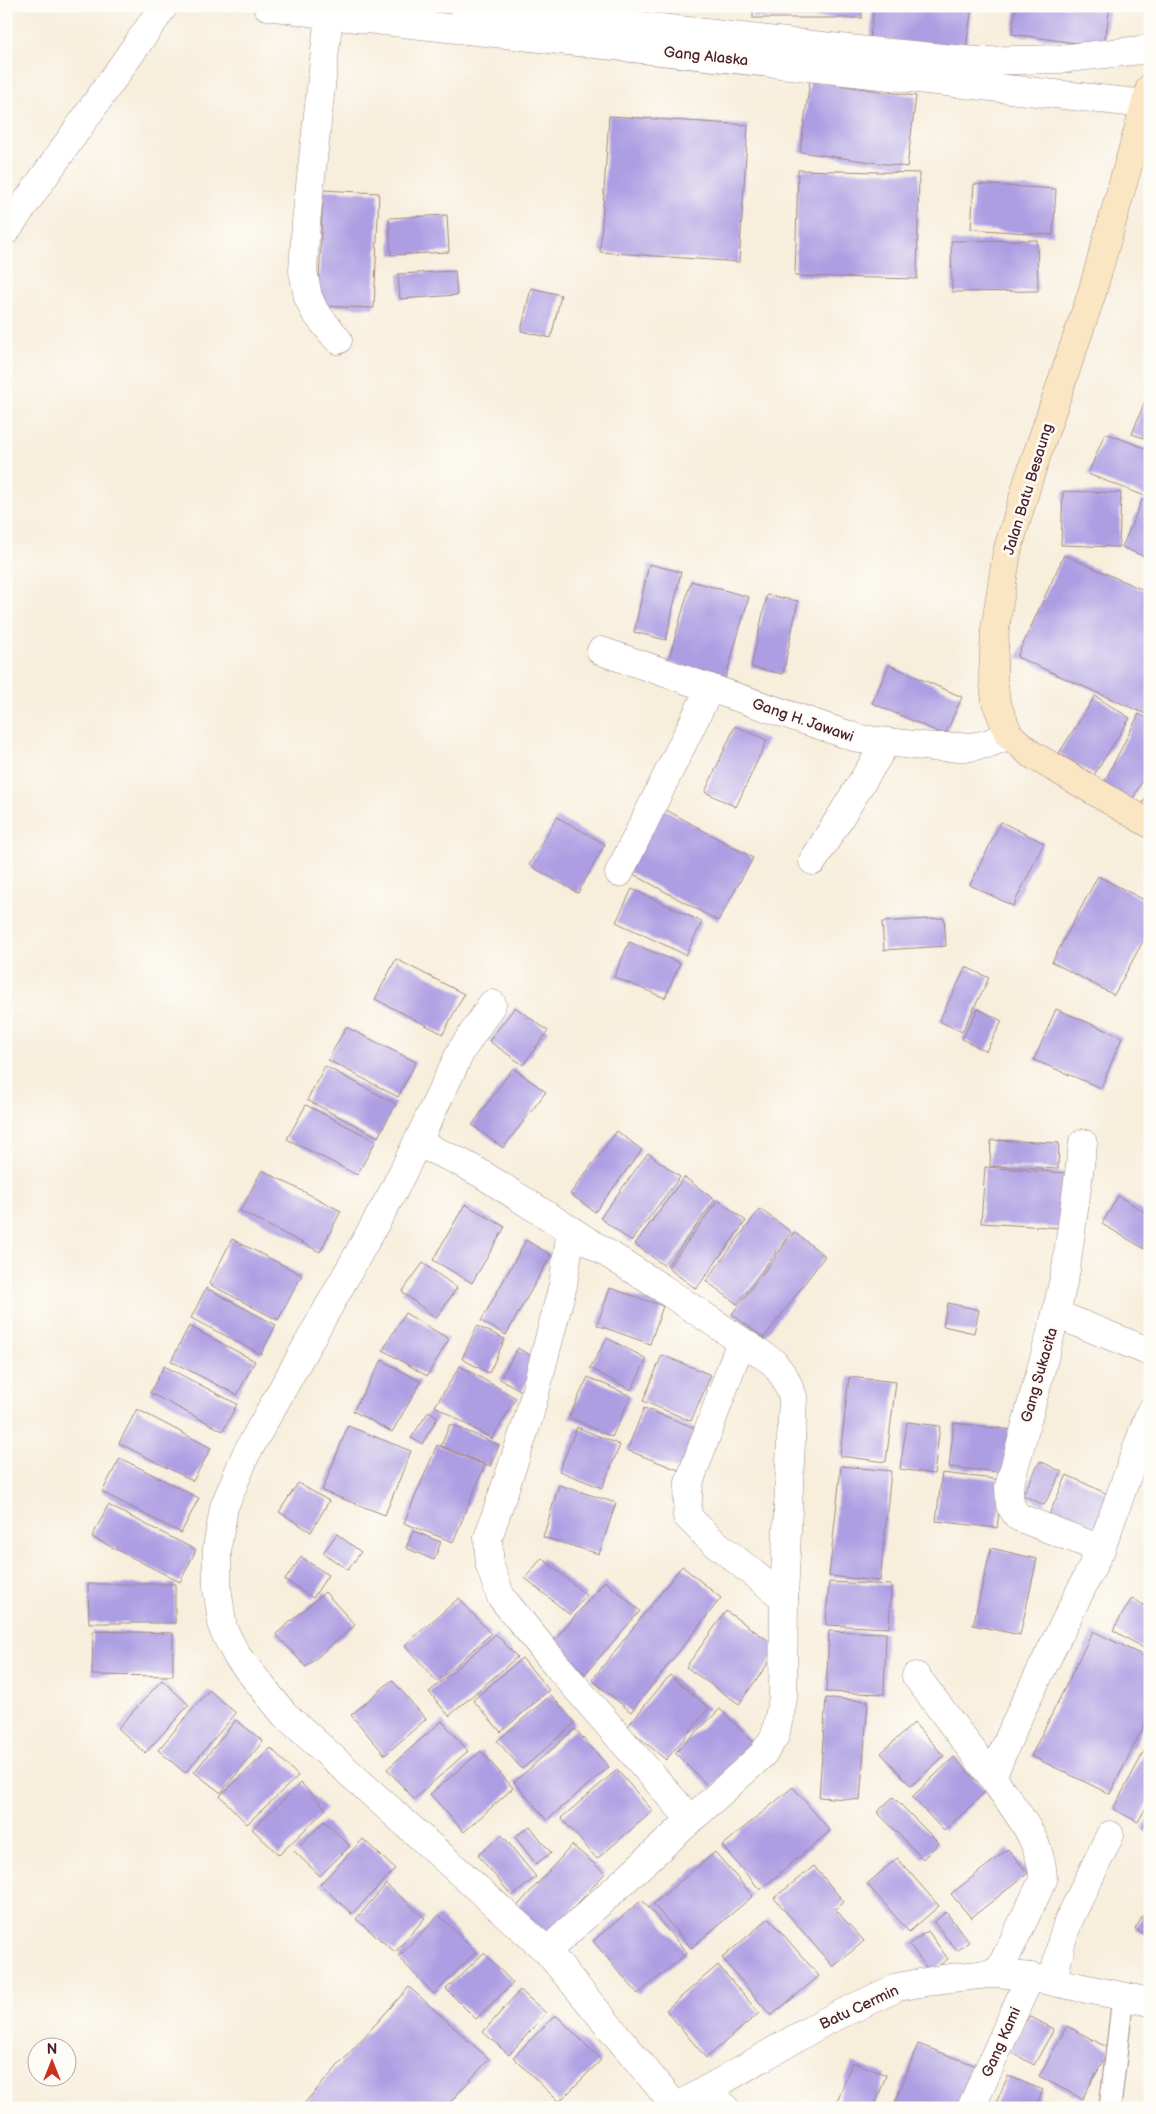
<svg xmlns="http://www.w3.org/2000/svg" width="1156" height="2114" font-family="'Balsamiq Sans',sans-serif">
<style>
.building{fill:#ad9ee3}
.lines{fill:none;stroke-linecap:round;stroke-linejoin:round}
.lane-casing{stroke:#a08683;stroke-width:23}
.street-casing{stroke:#a08683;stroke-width:29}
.secondary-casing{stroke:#a08683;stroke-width:29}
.lane{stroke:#fff;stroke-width:21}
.street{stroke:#fff;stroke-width:28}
.secondary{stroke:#fbe6c4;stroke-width:28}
.labels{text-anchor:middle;stroke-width:5;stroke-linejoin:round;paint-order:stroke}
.street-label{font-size:15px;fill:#4a1f2b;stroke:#fdfcf7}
</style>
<rect width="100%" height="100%" fill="#fdfcf7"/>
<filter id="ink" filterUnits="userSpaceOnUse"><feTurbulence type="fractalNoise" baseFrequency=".02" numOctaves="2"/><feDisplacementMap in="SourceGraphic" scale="10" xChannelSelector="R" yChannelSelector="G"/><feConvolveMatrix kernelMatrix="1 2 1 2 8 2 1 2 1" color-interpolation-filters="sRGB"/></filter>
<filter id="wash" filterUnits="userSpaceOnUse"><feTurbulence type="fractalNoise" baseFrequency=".0096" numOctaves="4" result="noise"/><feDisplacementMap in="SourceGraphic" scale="20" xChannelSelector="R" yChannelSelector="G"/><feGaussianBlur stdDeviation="1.12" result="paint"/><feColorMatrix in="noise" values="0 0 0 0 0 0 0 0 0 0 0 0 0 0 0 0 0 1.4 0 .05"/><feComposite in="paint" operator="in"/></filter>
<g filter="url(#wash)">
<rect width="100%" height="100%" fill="#f7eedb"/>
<g id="blocks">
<g class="building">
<rect x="753" y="6" width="109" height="12"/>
<polygon points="874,6 972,6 966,49 870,38"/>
<polygon points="1016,6 1110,6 1104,47 1012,34"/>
<polygon points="810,81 916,96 907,167 800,152"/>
<polygon points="609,116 748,125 739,262 600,252"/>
<polygon points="798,170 919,173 917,279 795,276"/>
<polygon points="974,184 1056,189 1053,235 971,229"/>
<polygon points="323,190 379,193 374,308 318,306"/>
<polygon points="447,215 449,252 391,255 389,218"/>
<polygon points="1037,240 1038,291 952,292 951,241"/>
<polygon points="455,271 457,295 400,299 398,274"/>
<polygon points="531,288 561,295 551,338 521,331"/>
<polygon points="1150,388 1150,440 1132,434"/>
<polygon points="1105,433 1150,450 1150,498 1088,474"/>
<polygon points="1063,491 1121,493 1119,547 1061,545"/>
<polygon points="1142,500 1150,503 1150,559 1122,547"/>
<polygon points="1064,555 1150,593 1150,716 1017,657"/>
<polygon points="649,564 681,572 666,640 634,632"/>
<polygon points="691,581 749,597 725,679 668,662"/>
<polygon points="767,595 798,601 783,674 751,667"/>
<polygon points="889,665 962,697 945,735 872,703"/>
<polygon points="1095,696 1130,718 1094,775 1059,753"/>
<polygon points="1139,714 1150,719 1150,765 1131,803 1101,788"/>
<polygon points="735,726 767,740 736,807 705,792"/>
<polygon points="1150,790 1150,814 1140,808"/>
<polygon points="661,807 753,858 718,921 626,870"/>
<polygon points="557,817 605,844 578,893 529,865"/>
<polygon points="1001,822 1044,843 1013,906 970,885"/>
<polygon points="1098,876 1150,903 1150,928 1114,995 1052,962"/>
<polygon points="632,889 702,922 686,955 616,922"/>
<polygon points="944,918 946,946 884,950 882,922"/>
<polygon points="629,942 680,963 665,998 614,977"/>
<polygon points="396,959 464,994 443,1034 375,999"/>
<polygon points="966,967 989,978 962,1032 939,1021"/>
<polygon points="515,1007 548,1031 523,1065 489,1041"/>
<polygon points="978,1009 1002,1021 986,1051 962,1039"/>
<polygon points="1056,1009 1122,1037 1101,1088 1034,1060"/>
<polygon points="346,1027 416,1062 398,1097 328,1060"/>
<polygon points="325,1066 396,1104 378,1137 307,1100"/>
<polygon points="513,1068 546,1092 503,1148 472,1125"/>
<polygon points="306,1105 376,1141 357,1175 287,1139"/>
<polygon points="617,1131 642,1150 595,1212 570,1194"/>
<polygon points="991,1140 1059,1143 1058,1169 990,1166"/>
<polygon points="648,1153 680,1177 631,1241 600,1218"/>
<polygon points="985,1167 1066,1173 1062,1228 981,1223"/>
<polygon points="262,1170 341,1211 320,1252 240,1211"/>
<polygon points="684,1177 715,1200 666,1267 635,1244"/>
<polygon points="1118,1196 1150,1215 1150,1252 1102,1224"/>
<polygon points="718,1200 746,1221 696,1289 668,1268"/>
<polygon points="465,1204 505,1227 472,1283 433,1260"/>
<polygon points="760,1209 791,1232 737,1304 706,1281"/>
<polygon points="794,1232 825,1256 764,1338 732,1314"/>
<polygon points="232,1239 302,1275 278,1320 209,1284"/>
<polygon points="526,1240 551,1255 506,1335 481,1321"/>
<polygon points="423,1263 457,1288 436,1318 402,1292"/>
<polygon points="206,1288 276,1325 261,1354 191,1318"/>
<polygon points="610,1288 663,1306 650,1344 597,1325"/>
<polygon points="948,1303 979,1310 974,1333 943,1326"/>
<polygon points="405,1313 449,1339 427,1376 383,1350"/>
<polygon points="189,1326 255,1361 237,1395 171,1361"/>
<polygon points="477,1326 505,1339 489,1373 462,1359"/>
<polygon points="607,1338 647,1359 631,1390 590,1368"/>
<polygon points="518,1348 539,1361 522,1391 500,1379"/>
<polygon points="662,1355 711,1375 691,1421 643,1401"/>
<polygon points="382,1360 421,1382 392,1432 353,1411"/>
<polygon points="164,1366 237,1404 223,1431 150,1393"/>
<polygon points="460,1366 516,1398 492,1439 435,1406"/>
<polygon points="588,1377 631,1396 612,1437 569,1417"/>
<polygon points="849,1377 896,1382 886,1462 840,1456"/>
<polygon points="644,1408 703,1431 686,1473 627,1450"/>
<polygon points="137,1409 211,1448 193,1481 119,1443"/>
<polygon points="429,1411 438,1417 422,1444 411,1438"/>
<polygon points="907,1422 940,1426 934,1474 900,1469"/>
<polygon points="954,1423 1013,1430 1008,1473 949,1467"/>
<polygon points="450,1424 499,1445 490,1466 441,1446"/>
<polygon points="348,1426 411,1451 385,1515 322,1491"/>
<polygon points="577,1427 620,1445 602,1488 559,1471"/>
<polygon points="437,1445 485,1465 453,1542 404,1523"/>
<polygon points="120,1458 199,1498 181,1533 102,1492"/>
<polygon points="1040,1461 1062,1472 1044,1505 1023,1495"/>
<polygon points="841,1466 891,1471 880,1581 829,1576"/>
<polygon points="942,1473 1003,1480 997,1528 936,1521"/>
<polygon points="1067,1475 1118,1499 1097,1546 1045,1523"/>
<polygon points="298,1483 329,1501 311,1532 279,1512"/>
<polygon points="559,1485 616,1503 599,1554 543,1537"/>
<polygon points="108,1505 196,1550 180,1582 92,1537"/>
<polygon points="413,1531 441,1542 434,1560 406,1548"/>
<polygon points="337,1534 361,1552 348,1570 323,1553"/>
<polygon points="991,1548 1037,1559 1020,1635 973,1625"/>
<polygon points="301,1557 328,1575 313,1598 285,1580"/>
<polygon points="542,1558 586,1595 570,1615 525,1578"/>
<polygon points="682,1566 721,1598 631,1712 592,1680"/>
<polygon points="605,1581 640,1611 585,1674 551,1644"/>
<polygon points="829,1582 891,1585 889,1628 826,1625"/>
<polygon points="88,1584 175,1584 175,1623 89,1623"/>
<polygon points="325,1592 355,1625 306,1667 276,1634"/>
<polygon points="459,1598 491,1634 437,1682 405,1645"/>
<polygon points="1132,1598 1150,1609 1150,1652 1113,1630"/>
<polygon points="726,1611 779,1648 739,1704 686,1667"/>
<polygon points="93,1631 173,1633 173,1676 92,1675"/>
<polygon points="829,1631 886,1633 884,1694 826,1692"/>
<polygon points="1093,1631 1150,1659 1150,1713 1110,1794 1031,1756"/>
<polygon points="496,1634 517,1657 449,1716 429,1692"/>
<polygon points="522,1658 549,1690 501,1732 473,1700"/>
<polygon points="670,1675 709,1708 666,1760 627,1727"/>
<polygon points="162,1680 189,1705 145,1753 118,1728"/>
<polygon points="392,1680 426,1719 385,1755 351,1715"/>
<polygon points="209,1690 236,1713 185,1773 158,1750"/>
<polygon points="551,1695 575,1723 522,1769 497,1741"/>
<polygon points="826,1698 868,1701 860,1800 819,1797"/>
<polygon points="720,1709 756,1745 711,1789 675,1753"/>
<polygon points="236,1720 263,1741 221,1793 194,1772"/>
<polygon points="442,1721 468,1751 414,1799 387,1769"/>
<polygon points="914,1723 944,1756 911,1786 881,1753"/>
<polygon points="575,1729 609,1767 547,1820 514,1782"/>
<polygon points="1150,1741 1150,1800 1138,1822 1113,1809"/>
<polygon points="271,1748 298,1776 247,1824 220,1796"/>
<polygon points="481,1751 513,1788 464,1832 430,1794"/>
<polygon points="954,1757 986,1791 944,1831 912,1797"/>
<polygon points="617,1770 653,1811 597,1859 561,1818"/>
<polygon points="301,1783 326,1809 279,1855 252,1829"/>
<polygon points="793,1787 830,1831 760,1890 722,1846"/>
<polygon points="893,1797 939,1843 923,1859 877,1812"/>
<polygon points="1150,1815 1150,1833 1142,1828"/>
<polygon points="324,1821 350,1846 320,1876 294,1851"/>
<polygon points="530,1826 551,1853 536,1864 515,1837"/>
<polygon points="502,1835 536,1877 512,1896 478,1855"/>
<polygon points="363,1839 395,1869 352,1914 320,1884"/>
<polygon points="572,1845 605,1873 546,1939 513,1911"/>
<polygon points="1008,1849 1028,1873 971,1918 951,1894"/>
<polygon points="715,1852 753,1896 691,1948 653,1904"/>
<polygon points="897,1858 939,1906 909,1932 867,1884"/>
<polygon points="814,1866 844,1902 835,1909 864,1941 833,1967 774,1898"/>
<polygon points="386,1884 425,1918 395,1952 356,1919"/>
<polygon points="642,1900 687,1953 638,1994 593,1941"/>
<polygon points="1150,1904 1150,1938 1135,1929"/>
<polygon points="946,1912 969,1942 957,1951 934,1922"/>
<polygon points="439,1915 476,1952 434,1994 398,1957"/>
<polygon points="769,1918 819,1976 771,2016 722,1958"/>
<polygon points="928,1931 948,1959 930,1972 909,1944"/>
<polygon points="484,1953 513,1983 476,2019 446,1989"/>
<polygon points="718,1965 759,2013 706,2058 666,2010"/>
<polygon points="409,1987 489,2059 445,2108 300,2108"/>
<polygon points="520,1990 546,2013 509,2055 483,2032"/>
<polygon points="556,2015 601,2060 559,2102 513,2057"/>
<polygon points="1029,2016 1054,2029 1034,2065 1009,2051"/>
<polygon points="1067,2026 1110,2049 1082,2099 1039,2076"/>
<polygon points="918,2044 980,2067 964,2108 893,2108"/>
<polygon points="852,2062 886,2075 874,2108 835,2108"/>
<polygon points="1008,2076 1043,2090 1035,2108 994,2108"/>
</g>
</g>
</g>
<g filter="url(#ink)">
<use href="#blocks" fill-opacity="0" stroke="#a08683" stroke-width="1"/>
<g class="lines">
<g class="lane-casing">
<polyline id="lane" points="1110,2108 1123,1996"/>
</g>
<g class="street-casing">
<g id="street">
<polyline points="267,6 329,15 1146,104"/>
<polyline points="463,6 858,50 976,61 1059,59 1150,49"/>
<polyline points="329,15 306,222 303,271 308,297 315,312 338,340"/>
<polyline points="6,231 164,6"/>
<polyline points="601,651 860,739 932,747 970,747 987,744 1009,735"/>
<polyline points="813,861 886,743"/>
<polyline points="619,873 710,688"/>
<polyline points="417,1143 461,1051 492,1004"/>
<polyline points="1083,1143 1066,1269 1056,1314 1009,1487 1010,1505 1018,1517 1101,1549"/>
<polyline points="571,1230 563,1285 528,1420 488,1538 490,1566 501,1597 559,1668 690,1819"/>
<polyline points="1056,1314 1150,1352"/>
<polyline points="741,1341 689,1483 687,1516 709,1538 784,1598"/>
<polyline points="916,1676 992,1777"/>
<polyline points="547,1951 763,1754 775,1736 783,1698 784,1598 793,1397 785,1378 773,1362 662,1288 480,1173 458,1161 417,1143 393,1192 246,1454 224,1507 217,1548 217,1587 223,1629 237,1656 284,1714 547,1951 676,2107"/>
<path d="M998,1973l45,-93c0,-40 -30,-72 -51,-103l28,-64 81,-164 49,-137"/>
<polyline points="1053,1981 1062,1940 1068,1922 1110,1835"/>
<polyline points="707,2089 725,2108"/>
<polyline points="675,2108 824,2022 898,1987 942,1979 998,1973 1030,1977 1150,2002"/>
<polyline points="971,2108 1030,1977"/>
</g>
</g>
<g class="secondary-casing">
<polyline id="secondary" points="1150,88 1091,296 1029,478 1007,552 995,629 993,675 996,702 1009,735 1031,754 1150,824"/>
</g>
<use href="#lane" class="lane"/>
<use href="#street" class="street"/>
<use href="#secondary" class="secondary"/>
</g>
</g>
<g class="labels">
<g class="street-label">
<text transform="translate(706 56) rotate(6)" y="5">Gang Alaska</text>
<text transform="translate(1028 489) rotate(-73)" y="5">Jalan Batu Besaung</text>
<text transform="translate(803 720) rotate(19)" y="5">Gang H. Jawawi</text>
<text transform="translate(1039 1375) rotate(-74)" y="5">Gang Sukacita</text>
<text transform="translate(859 2007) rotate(-25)" y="5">Batu Cermin</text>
<text transform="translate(1001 2042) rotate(-66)" y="5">Gang Kami</text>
</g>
</g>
<rect width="1156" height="2114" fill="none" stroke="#fdfcf7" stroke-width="25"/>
<g transform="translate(52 2062)"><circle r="24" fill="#fdfcf7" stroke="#b5a4a5"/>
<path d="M0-4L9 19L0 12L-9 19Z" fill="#c8321e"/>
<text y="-8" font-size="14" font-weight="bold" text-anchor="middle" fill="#4a1f2b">N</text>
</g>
</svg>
